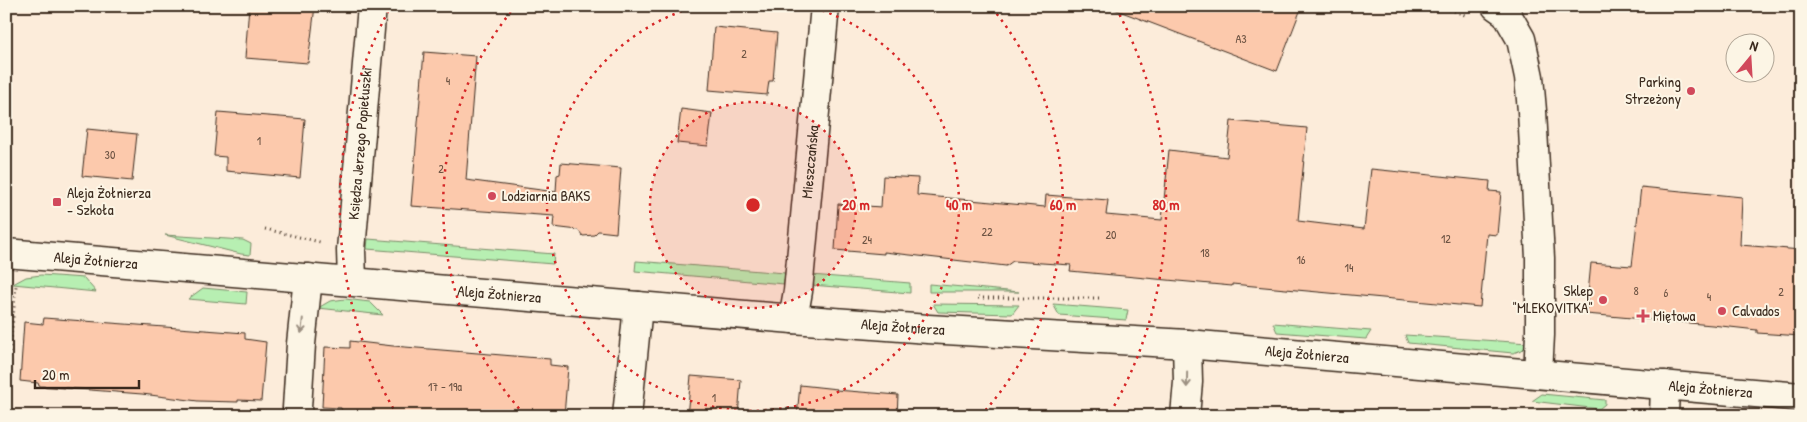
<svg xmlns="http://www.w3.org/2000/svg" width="1807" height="422" font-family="'Patrick Hand',sans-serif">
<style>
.green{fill:#b7efb2;stroke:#798c68}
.building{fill:#fcc9ac;stroke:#3b2a1e}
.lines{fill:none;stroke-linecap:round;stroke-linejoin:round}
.street-casing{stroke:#3b2a1e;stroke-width:31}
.secondary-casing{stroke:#3b2a1e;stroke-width:31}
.path{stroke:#3b2a1e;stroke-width:3;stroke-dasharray:1 4;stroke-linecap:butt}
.street{stroke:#fcf5e5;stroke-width:28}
.secondary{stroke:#fcf5e5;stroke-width:28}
.oneway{stroke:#9c9082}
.ring{fill:none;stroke:#d62828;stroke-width:2.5;stroke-dasharray:2.5 5}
.poi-dot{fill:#d1495b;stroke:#fcf5e5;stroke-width:2}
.labels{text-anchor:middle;stroke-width:4;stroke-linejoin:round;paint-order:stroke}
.number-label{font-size:12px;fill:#6b5242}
.poi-label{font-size:15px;fill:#3b2a1e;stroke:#fcf5e5;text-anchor:start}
.street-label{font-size:15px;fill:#3b2a1e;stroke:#fcf5e5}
.centre{fill:#d62828;stroke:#fcf5e5;stroke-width:2.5}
.ring-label{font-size:15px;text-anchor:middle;font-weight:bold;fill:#d62828;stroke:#fcf5e5;stroke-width:4;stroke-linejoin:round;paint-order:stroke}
</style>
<rect width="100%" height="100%" fill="#fcecda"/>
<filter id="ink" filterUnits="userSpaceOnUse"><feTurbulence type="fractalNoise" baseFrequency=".02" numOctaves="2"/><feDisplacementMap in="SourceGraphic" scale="10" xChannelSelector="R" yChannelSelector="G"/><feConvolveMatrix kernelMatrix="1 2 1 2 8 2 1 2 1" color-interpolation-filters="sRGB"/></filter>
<g filter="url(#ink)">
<g class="green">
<polygon points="165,235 243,240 251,244 250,255 241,254"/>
<polygon points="368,239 554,254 553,264 367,249"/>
<polygon points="636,261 785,273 784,284 635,271"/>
<polygon points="41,275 84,278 96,292 13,284 26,277"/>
<polygon points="811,275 910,283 910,293 811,285"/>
<polygon points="929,284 1019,292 929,292"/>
<polygon points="203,288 247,292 246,304 188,299"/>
<polygon points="345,299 370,302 383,315 318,308 330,301"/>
<polygon points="933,304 1019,305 1012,314 938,312"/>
<polygon points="1053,304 1128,310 1126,320 1059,315"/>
<polygon points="1273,323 1371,331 1366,339 1277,332"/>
<polygon points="1405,335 1529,343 1522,350 1513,353 1408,343"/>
<polygon points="1542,394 1605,400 1605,404 1599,409 1532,401"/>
</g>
<g class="building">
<polygon points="249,6 315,6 308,63 245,58"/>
<polygon points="1115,6 1302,6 1277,71 1114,9"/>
<polygon points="714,27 777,33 773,81 769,81 767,95 709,90"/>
<polygon points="424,52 476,56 466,180 556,192 557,175 560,174 561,163 621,168 616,233 598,231 594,235 583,236 578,230 553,227 554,216 411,206"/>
<polygon points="681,109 712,113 708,146 677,143"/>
<polygon points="218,112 305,119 300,178 226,171 226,157 214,156"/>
<polygon points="1231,121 1307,128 1298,221 1364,229 1371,169 1490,181 1489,191 1501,192 1497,235 1487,234 1480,307 1232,284 1232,286 1070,271 1071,265 1013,261 1006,266 884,252 884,254 835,250 838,204 881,207 883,176 918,178 917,195 1045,207 1046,195 1108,200 1106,215 1162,220 1169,150 1227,157"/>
<polygon points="87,129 137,134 132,181 82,176"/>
<polygon points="1641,187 1742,197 1740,245 1801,250 1801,336 1757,333 1757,330 1712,325 1586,314 1591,263 1632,266"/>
<polygon points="44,318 245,333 245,339 266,342 261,401 238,400 238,402 198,401 142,394 39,386 38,383 20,381 24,322 43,324"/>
<polygon points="350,341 393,346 550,359 550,365 568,367 564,416 390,416 342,411 341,408 322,407 325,347 350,348"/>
<polygon points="691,376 741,380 738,416 687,416"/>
<polygon points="800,385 837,389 836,390 898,395 897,416 797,416"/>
</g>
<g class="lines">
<g class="street-casing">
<g id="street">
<polyline points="1496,6 1506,13 1521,39 1529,77 1532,111 1540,258 1540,335 1538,373"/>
<path id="s1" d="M352,281l-1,-31 21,-244"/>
<path id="s2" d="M793,319l5,-28 27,-285"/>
<polyline points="298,416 297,408 301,344 308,278"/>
<polyline points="627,416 638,306"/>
<polyline points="1185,416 1188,382 1187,344"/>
<polyline points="1664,416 1665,385"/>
</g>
</g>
<g class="secondary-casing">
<g id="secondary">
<path id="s3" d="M6,253l787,66 135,10 259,15 614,53"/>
</g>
</g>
<g class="path">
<polyline points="1440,6 1465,15"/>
<polyline points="265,229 320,242"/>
<polyline points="978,298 1099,298"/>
<polyline points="6,392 16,286"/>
</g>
<use href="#street" class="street"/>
<use href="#secondary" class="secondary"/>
</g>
<defs><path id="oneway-shaft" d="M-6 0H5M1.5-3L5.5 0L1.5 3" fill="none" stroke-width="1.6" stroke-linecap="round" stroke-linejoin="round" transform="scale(1.25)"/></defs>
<g class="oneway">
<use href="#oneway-shaft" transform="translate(302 326) rotate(96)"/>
<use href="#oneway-shaft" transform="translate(1187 380) rotate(91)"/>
</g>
</g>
<circle cx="753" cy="205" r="103" fill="#d62828" fill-opacity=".12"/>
<g class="ring">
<circle cx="753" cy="205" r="103"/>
<path d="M808 6A206 206 0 1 1 698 6"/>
<path d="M524 414A310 310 0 0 1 514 8M992 8A310 310 0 0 1 982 414"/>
<path d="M397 415A413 413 0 0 1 390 8M1116 8A413 413 0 0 1 1109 415"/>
</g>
<g class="poi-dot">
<circle cx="1691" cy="91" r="5"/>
<circle cx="492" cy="196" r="5"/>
<rect x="52" y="197" width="10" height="10" rx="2.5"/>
<circle cx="1603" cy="300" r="5"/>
<circle cx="1722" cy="311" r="5"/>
<path d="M1640.5 308.5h5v5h5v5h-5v5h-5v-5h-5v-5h5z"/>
</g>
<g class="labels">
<g class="number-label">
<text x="1241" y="43">A3</text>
<text x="744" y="58">2</text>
<text x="448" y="85">4</text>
<text x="259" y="145">1</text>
<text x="110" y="159">30</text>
<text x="441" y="173">2</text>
<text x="987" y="236">22</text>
<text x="1111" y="239">20</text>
<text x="1446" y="243">12</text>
<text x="867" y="244">24</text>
<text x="1205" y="257">18</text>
<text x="1301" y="264">16</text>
<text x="1349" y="272">14</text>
<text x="1636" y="295">8</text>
<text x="1781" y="296">2</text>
<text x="1666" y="297">6</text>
<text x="1709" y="301">4</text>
<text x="445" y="391">17 - 19a</text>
<text x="714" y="402">1</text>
</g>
<g class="poi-label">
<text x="1681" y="87" text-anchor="end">Parking<tspan x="1681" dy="17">Strzeżony</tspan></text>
<text x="67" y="198">Aleja Żołnierza<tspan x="67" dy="17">- Szkoła</tspan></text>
<text x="502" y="201">Lodziarnia BAKS</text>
<text x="1593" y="296" text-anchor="end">Sklep<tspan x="1593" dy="17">"MLEKOVITKA"</tspan></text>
<text x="1732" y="316">Calvados</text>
<text x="1653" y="321">Miętowa</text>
</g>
<g class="street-label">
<text dy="5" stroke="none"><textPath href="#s1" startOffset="138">Księdza Jerzego Popiełuszki</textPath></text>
<text dy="5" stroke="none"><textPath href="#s2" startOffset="158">Mieszczańska</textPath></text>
<text dy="5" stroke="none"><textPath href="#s3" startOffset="90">Aleja Żołnierza</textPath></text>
<text dy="5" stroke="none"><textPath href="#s3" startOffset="495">Aleja Żołnierza</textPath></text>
<text dy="5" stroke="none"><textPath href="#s3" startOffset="900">Aleja Żołnierza</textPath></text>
<text dy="5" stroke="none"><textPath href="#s3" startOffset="1305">Aleja Żołnierza</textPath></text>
<text dy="5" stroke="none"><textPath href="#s3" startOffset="1710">Aleja Żołnierza</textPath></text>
</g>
</g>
<circle cx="753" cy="205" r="8" class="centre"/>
<g class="ring-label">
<text x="856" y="210">20 m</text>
<text x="959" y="210">40 m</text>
<text x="1063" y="210">60 m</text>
<text x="1166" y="210">80 m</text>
</g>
<rect width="1807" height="422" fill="none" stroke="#fcf5e5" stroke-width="25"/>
<rect x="12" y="12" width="1782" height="397" fill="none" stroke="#3b2a1e" stroke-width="2" filter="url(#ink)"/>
<g transform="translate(1750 58) rotate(18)"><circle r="24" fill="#fcf5e5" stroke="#afa495"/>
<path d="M0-4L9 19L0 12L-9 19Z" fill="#d1495b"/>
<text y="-8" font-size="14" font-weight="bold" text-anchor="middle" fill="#3b2a1e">N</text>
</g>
<path d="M35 380v8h104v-8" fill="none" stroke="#3b2a1e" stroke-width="2.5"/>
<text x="42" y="380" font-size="15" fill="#3b2a1e" stroke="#fcf5e5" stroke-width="4" paint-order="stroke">20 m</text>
</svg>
